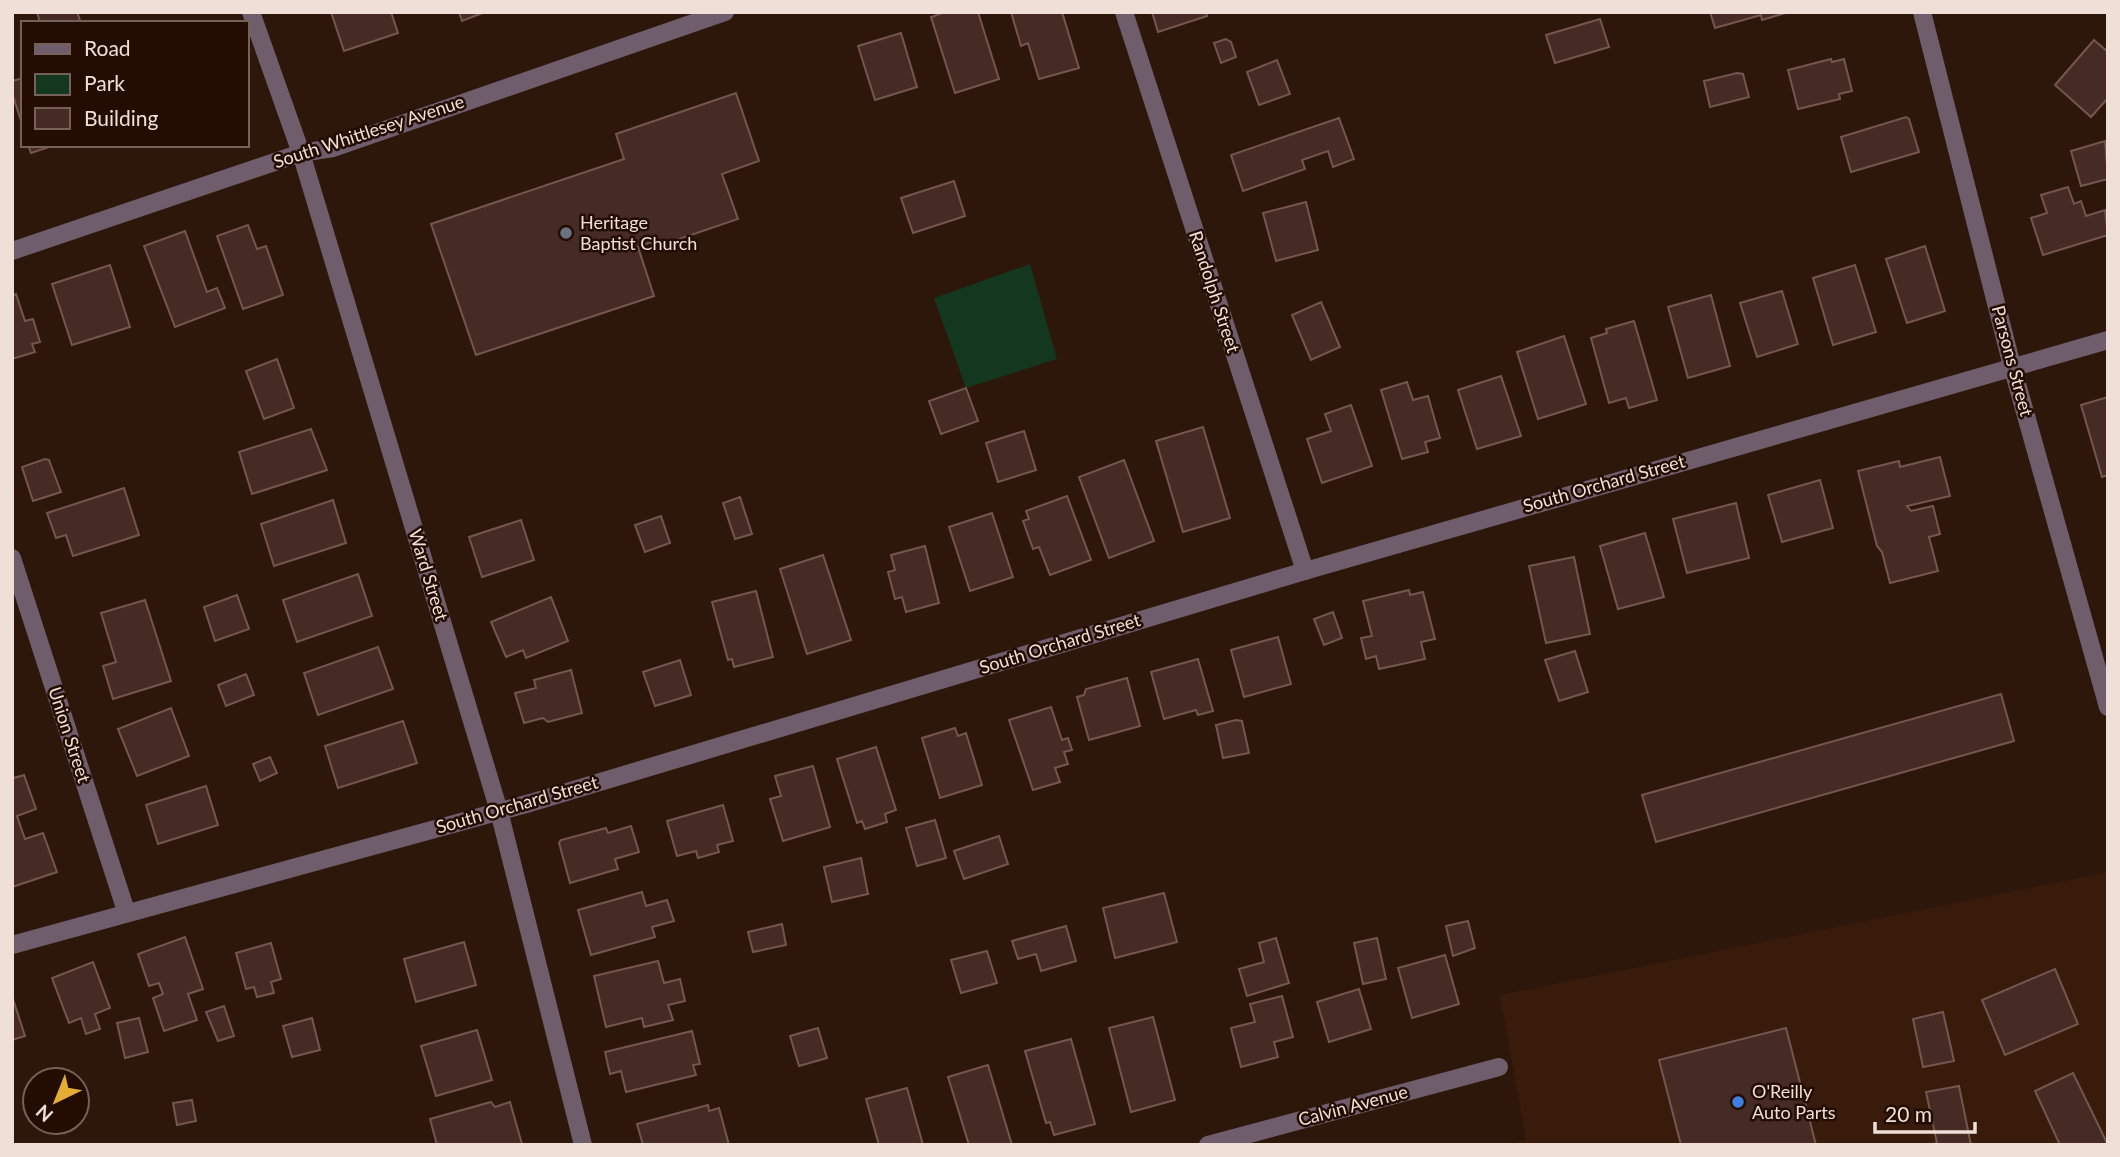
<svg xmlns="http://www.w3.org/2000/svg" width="2120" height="1157" font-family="Lato,sans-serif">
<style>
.built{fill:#381b0b}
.green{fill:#14371f}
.building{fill:#462b25;stroke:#75564f;stroke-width:2}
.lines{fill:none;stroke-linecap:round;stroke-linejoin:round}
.minor{stroke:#6f5d6b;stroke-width:18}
.tertiary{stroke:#6f5d6b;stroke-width:18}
.worship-dot{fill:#6b7280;stroke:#230d03;stroke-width:2.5}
.shop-dot{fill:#3f7fe0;stroke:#230d03;stroke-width:2.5}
.labels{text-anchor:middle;stroke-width:5;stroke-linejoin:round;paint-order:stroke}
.street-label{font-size:18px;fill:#f0dfd7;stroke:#230d03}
.poi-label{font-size:18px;fill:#f0dfd7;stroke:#230d03;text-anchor:start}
</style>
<rect width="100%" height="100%" fill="#2d160a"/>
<polygon class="built" points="2108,872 2108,1145 1504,1145 1526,1140 1500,995"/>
<polygon class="green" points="1030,264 1057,359 966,388 934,298"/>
<g class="building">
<polygon points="37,12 77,12 81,23 40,23"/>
<polygon points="331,12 391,12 398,33 344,51"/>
<polygon points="459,12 485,12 462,21"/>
<polygon points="945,12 978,12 999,79 955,93 931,17"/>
<polygon points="1011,12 1062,12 1079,68 1039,79 1028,43 1021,46"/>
<polygon points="1152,12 1206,12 1207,16 1158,32"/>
<polygon points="1710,12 1789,12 1762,20 1761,15 1715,28"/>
<polygon points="1600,19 1609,47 1555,63 1546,35"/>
<polygon points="901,33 917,87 875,100 858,46"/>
<polygon points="1226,39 1231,42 1236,57 1221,63 1214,43"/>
<polygon points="2094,40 2108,52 2108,98 2091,117 2055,85"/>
<polygon points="1831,59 1832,62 1844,59 1852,91 1839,94 1840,99 1798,109 1788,70"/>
<polygon points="1277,60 1290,94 1259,105 1247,72"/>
<polygon points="1737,73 1743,74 1749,97 1710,107 1704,81"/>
<polygon points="23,78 23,127 12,93 12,81"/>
<polygon points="736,93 759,161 722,174 738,219 653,248 651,242 638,247 654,296 476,355 431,224 624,159 616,134"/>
<polygon points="1906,117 1909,119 1919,152 1851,172 1841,137"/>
<polygon points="1339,118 1354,159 1333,167 1328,151 1302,160 1305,169 1243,191 1231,155"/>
<polygon points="2105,141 2108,179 2081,186 2071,151"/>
<polygon points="28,145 55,145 31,153"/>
<polygon points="954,181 965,216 913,233 901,198"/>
<polygon points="2068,187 2074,204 2081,201 2086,216 2105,210 2108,235 2043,255 2031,218 2047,213 2041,195"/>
<polygon points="1306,202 1318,250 1276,261 1263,213"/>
<polygon points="248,225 257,249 266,246 283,295 243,309 217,236"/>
<polygon points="185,231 207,292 217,288 225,308 175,327 144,246"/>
<polygon points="1925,246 1945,311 1907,323 1886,259"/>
<polygon points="110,265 130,327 72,345 52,284"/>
<polygon points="1855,265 1876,332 1833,345 1813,278"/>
<polygon points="1782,291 1798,344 1757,357 1740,303"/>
<polygon points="16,294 25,321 33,319 40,342 32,344 35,352 12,359 12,296"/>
<polygon points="1711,295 1730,366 1688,378 1668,307"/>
<polygon points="1321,302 1340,347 1311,360 1292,315"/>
<polygon points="1634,321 1657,400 1629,408 1626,398 1609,403 1591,338 1607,333 1606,329"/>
<polygon points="1564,336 1586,404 1538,419 1517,352"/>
<polygon points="277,359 294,408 264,419 246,371"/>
<polygon points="1501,376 1521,436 1477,449 1458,390"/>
<polygon points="1407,382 1413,400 1428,396 1440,438 1425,442 1428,452 1402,459 1381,390"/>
<polygon points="966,388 978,421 941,434 929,401"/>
<polygon points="2108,397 2108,475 2102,477 2081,405"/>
<polygon points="1351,405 1372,466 1322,483 1307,439 1331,431 1325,414"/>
<polygon points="1203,427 1230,518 1183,532 1156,441"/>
<polygon points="311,429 327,470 252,494 239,452"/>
<polygon points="1024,431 1036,470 998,482 986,443"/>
<polygon points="1940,457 1950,496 1907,506 1911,511 1933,506 1940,534 1929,537 1938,571 1890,583 1882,552 1877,546 1858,471 1899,461 1900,467"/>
<polygon points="45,459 49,460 61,492 33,501 22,467"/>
<polygon points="1124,460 1154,541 1109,558 1079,477"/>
<polygon points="1820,480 1833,528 1782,542 1768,495"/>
<polygon points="124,488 139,535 73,556 66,535 56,538 47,513"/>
<polygon points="1067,496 1091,560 1050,575 1039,547 1033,549 1023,521 1029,519 1026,511"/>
<polygon points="740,497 752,534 735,539 723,503"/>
<polygon points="333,500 346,543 274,566 261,524"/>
<polygon points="1736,503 1749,558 1687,573 1673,519"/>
<polygon points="992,513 1013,577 970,591 949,527"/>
<polygon points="661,516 670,543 645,552 635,525"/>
<polygon points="521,520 534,560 482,577 469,537"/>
<polygon points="1645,533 1664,597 1618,609 1600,546"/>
<polygon points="925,546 939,603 906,612 902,597 895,599 888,572 895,570 891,555"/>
<polygon points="823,555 851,640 807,654 780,569"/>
<polygon points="1574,557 1590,634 1546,643 1529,566"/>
<polygon points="358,574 372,616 297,642 283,600"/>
<polygon points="1409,590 1410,595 1423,592 1435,639 1421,642 1425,659 1379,669 1376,656 1366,659 1361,638 1372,636 1363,601"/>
<polygon points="756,591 773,657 734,667 732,659 728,660 712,602"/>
<polygon points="237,595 249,629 215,641 204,607"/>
<polygon points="551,597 568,641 526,658 523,650 506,657 491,622"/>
<polygon points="145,600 171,681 113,699 103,666 116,662 101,613"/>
<polygon points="1333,612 1342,638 1324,645 1314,619"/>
<polygon points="1278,637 1291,684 1244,697 1231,650"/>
<polygon points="378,647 393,689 318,715 304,673"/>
<polygon points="1575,651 1588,692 1559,701 1545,660"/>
<polygon points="1198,659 1213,711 1198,715 1196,710 1164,719 1151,672"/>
<polygon points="680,660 691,695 655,706 643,672"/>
<polygon points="571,670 582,713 548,722 543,718 524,723 515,693 536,688 534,680"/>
<polygon points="246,674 254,695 226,706 218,685"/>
<polygon points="1127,678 1140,726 1089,740 1077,697 1084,695 1086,689"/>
<polygon points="2001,694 2014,741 1656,842 1642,795"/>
<polygon points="1051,707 1062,740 1068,738 1072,750 1064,752 1068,764 1055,768 1060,782 1033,790 1009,720"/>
<polygon points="171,708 189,756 137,776 118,729"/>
<polygon points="1236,720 1242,721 1249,753 1223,758 1216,725"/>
<polygon points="403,721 417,763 338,788 325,746"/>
<polygon points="955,728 958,736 966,733 982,785 940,798 922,738"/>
<polygon points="876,747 896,810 885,814 887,822 865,829 862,821 857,823 837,759"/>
<polygon points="270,757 277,773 260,781 253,764"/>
<polygon points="813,766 830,827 783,841 770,799 781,796 775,776"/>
<polygon points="12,773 14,778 24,775 36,809 17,816 25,839 43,833 57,872 12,887"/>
<polygon points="206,786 218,825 158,844 146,805"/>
<polygon points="723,805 733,841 717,845 719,852 698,858 696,851 677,856 667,821"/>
<polygon points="935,820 946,858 917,866 906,828"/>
<polygon points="631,826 639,852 615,859 618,869 570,883 559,843 561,840 606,828 608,833"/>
<polygon points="999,836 1008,864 964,879 954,851"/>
<polygon points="861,858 868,894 832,902 824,867"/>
<polygon points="642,892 646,906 667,900 674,921 652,927 655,937 591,955 578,910"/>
<polygon points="1164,893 1177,942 1115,958 1103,908"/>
<polygon points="1468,921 1475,948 1453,956 1446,926"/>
<polygon points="782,924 786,945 753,952 748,932"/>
<polygon points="1066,926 1076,961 1041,971 1036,954 1018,959 1012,941"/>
<polygon points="185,937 203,989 188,994 197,1020 164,1031 153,998 163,994 159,983 149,986 138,954"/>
<polygon points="1276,938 1289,983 1247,996 1239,969 1264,962 1259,943"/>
<polygon points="1377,938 1386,979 1363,984 1354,943"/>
<polygon points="464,942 476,985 416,1002 404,959"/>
<polygon points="271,943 281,979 271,982 274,993 257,997 254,987 246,989 236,953"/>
<polygon points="987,951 997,983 961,993 951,960"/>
<polygon points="1445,955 1459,1004 1412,1018 1398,968"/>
<polygon points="658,961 664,983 680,979 685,1001 668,1005 673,1020 644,1027 642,1018 606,1027 594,976"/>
<polygon points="93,962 110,1008 95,1014 100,1029 86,1034 81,1018 69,1023 52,978"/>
<polygon points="2055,969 2078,1024 2005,1055 1982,1000"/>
<polygon points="1359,989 1371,1029 1329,1042 1317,1002"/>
<polygon points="12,996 25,1036 12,1040"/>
<polygon points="1282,996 1293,1037 1274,1042 1278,1057 1241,1067 1231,1028 1255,1022 1250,1004"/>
<polygon points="224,1006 234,1036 218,1041 206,1012"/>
<polygon points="1943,1012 1954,1061 1923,1067 1913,1019"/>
<polygon points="1153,1017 1175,1100 1131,1112 1109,1028"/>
<polygon points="139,1018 148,1052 125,1058 117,1023"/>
<polygon points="312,1018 320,1050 292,1057 283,1026"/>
<polygon points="818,1028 827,1058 799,1066 790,1036"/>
<polygon points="1786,1028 1816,1145 1681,1145 1659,1060"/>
<polygon points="477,1030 492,1080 436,1096 421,1046"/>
<polygon points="692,1031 700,1064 693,1065 696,1075 626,1092 621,1071 610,1074 605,1052"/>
<polygon points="1071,1039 1095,1124 1054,1135 1050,1122 1046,1123 1025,1051"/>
<polygon points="988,1065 1012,1145 969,1145 948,1077"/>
<polygon points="2073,1073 2107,1143 2104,1145 2060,1145 2035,1091"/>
<polygon points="1959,1086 1971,1145 1930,1145 1937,1143 1926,1092"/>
<polygon points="907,1088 923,1145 879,1145 866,1099"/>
<polygon points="192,1100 196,1121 177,1125 173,1103"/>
<polygon points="491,1102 495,1107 510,1102 522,1144 437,1145 430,1119"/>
<polygon points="708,1105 709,1111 719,1108 729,1145 643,1145 637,1124"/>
</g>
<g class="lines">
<g class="minor">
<polyline points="1124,12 1305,571"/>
<polyline points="1922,12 2012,366 2108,707"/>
<polyline points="12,251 301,153 333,148 725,12"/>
<polyline points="12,558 126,911"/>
<polyline points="12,945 530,803 1305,571 2108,340"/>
<polyline points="1208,1145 1499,1067"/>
</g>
<polyline class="tertiary" points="251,12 301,153 499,811 583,1145"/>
</g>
<circle class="worship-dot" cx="566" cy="233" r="7"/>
<circle class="shop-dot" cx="1738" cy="1102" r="7"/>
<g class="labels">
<g class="street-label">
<text transform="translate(369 132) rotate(-18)" y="6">South Whittlesey Avenue</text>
<text transform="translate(1214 292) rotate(72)" y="6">Randolph Street</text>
<text transform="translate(2012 361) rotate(75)" y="6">Parsons Street</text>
<text transform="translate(1604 484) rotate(-16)" y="6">South Orchard Street</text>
<text transform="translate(428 575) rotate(73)" y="6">Ward Street</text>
<text transform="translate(1060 644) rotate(-17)" y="6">South Orchard Street</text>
<text transform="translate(69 735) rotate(72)" y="6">Union Street</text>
<text transform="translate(517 805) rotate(-16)" y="6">South Orchard Street</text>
<text transform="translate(1353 1106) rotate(-15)" y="6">Calvin Avenue</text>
</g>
<g class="poi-label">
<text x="580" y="229">Heritage<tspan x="580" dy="21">Baptist Church</tspan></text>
<text x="1752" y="1098">O'Reilly<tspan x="1752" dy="21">Auto Parts</tspan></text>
</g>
</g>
<rect width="2120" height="1157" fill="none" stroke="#f0dfd7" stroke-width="28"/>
<rect x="21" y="21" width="228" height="126" fill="#230d03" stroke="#756158" stroke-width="2"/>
<rect x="35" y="44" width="35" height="10" fill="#6f5d6b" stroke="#756158" stroke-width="2"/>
<text x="84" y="56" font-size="21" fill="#f0dfd7">Road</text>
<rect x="35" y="74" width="35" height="21" fill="#14371f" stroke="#756158" stroke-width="2"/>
<text x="84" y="91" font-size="21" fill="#f0dfd7">Park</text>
<rect x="35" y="108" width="35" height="21" fill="#462b25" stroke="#756158" stroke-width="2"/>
<text x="84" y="126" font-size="21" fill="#f0dfd7">Building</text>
<g transform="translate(56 1101) rotate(223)"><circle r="33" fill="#230d03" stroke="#756158" stroke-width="2"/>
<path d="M0-5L12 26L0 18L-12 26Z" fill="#e6ad36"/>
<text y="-10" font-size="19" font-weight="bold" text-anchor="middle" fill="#f0dfd7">N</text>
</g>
<path d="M1875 1122v10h100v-10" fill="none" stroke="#f0dfd7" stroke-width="3.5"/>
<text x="1885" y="1122" font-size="21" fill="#f0dfd7" stroke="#230d03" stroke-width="5" paint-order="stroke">20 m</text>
</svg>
